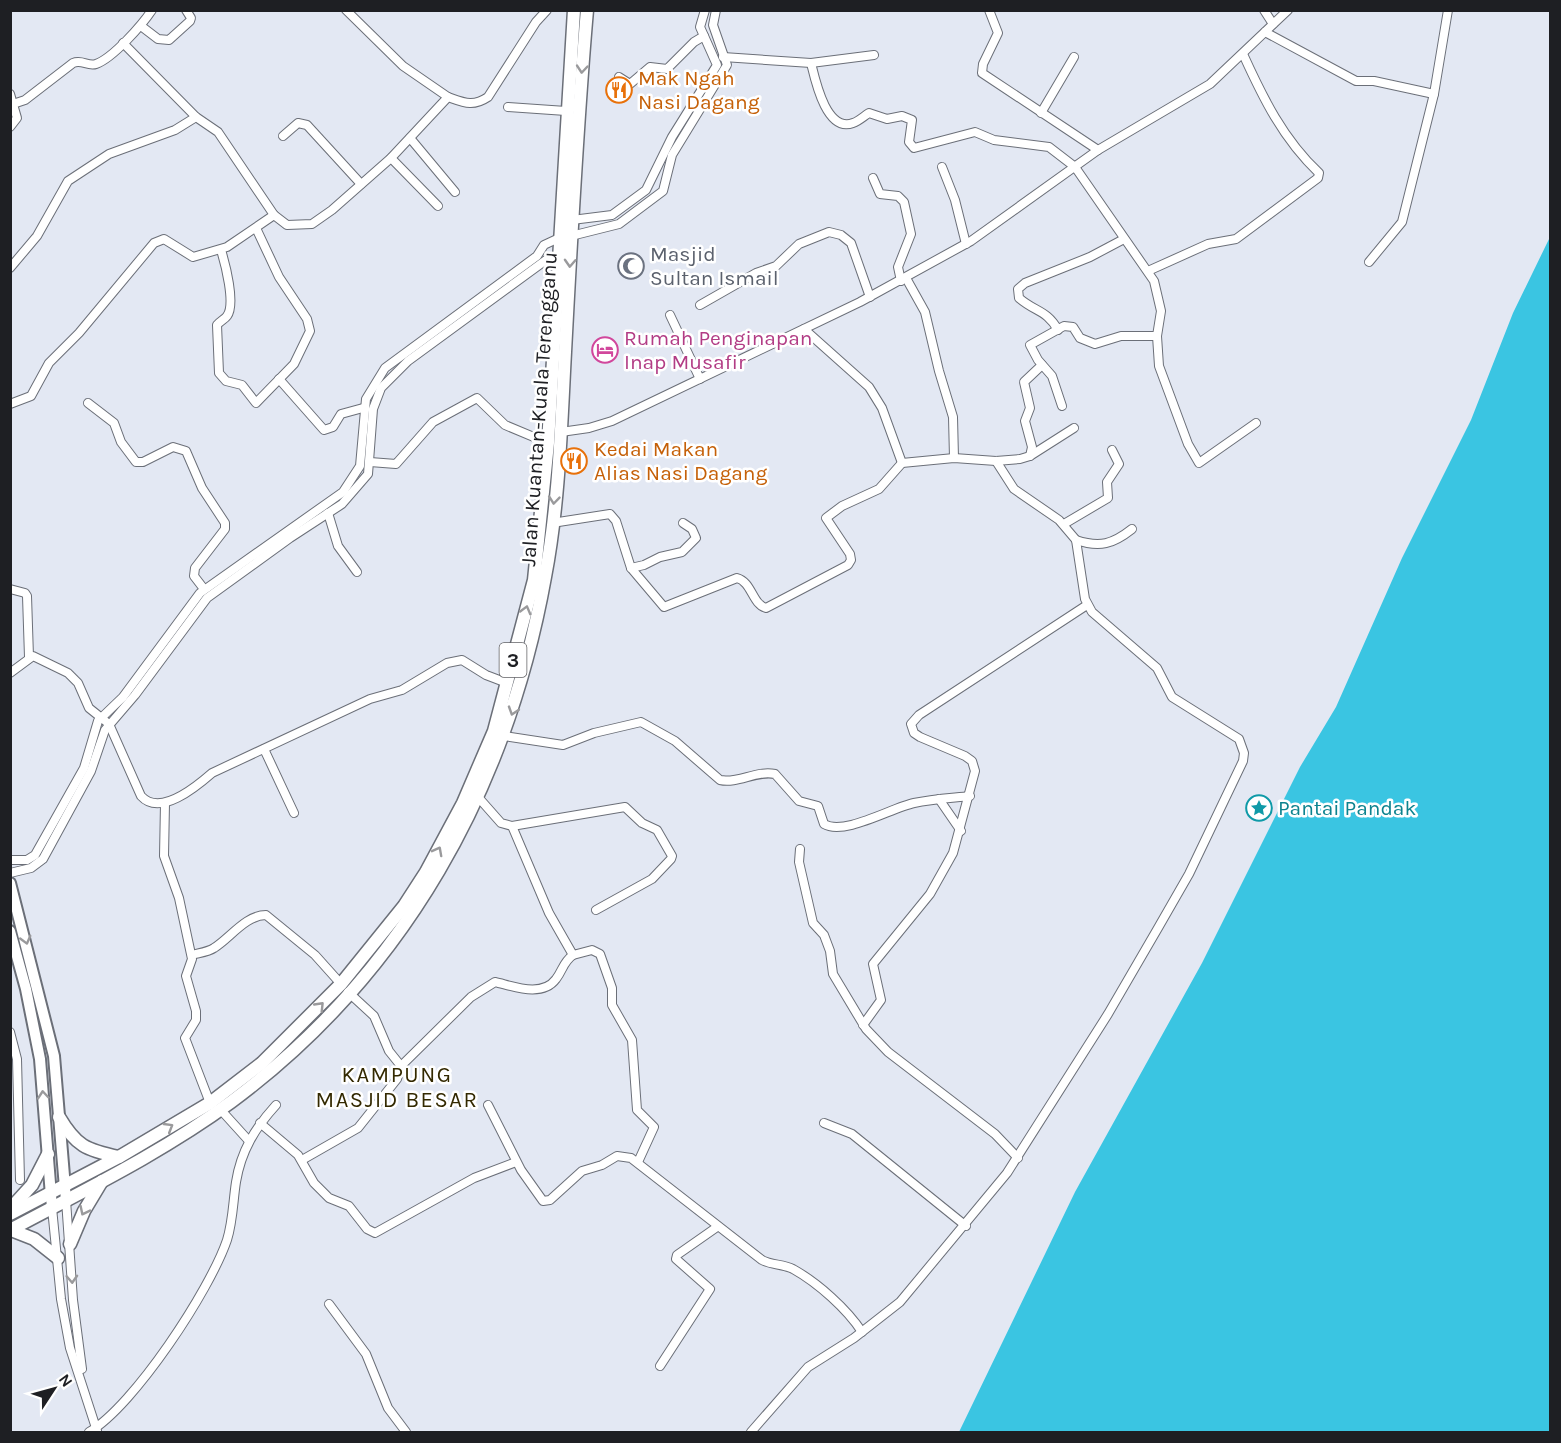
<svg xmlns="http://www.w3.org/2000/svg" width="1561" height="1443" font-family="Karla,sans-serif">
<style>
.water{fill:#3ac5e2}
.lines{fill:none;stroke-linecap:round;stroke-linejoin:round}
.minor-casing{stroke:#6b6f78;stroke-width:10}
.secondary-casing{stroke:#6b6f78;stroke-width:14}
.trunk-casing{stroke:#6b6f78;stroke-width:15}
.minor{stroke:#fff;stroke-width:8}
.secondary{stroke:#fff;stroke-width:10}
.trunk{stroke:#fff;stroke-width:12}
.oneway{stroke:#9a9a9c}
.labels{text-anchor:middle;stroke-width:5;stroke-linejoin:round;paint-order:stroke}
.shield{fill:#fff;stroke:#626265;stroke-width:1.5}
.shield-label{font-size:20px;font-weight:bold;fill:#1e1f23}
.food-label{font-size:21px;fill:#c56008;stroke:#fff;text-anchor:start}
.worship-label{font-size:21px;fill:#5b616d;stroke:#fff;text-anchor:start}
.hotel-label{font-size:21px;fill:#b23c85;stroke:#fff;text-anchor:start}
.street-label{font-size:21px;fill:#1e1f23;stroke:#fff}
.culture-label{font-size:21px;fill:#0d838f;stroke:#fff;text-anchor:start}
.neighbourhood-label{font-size:22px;letter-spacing:1.5px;fill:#332900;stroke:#fff}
</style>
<rect width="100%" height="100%" fill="#e3e8f3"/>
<polygon class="water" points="1550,237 1550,1432 959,1432 1075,1192 1202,963 1300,767 1336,707 1402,558 1471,420 1513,313"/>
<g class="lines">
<g class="minor-casing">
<g id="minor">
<polyline points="346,10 403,66 448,97"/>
<polyline points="989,10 998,33 983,64 982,73 1098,150"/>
<polyline points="1264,10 1273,24"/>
<polyline points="141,26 158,39 169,40 190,21 191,18 186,10"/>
<polyline points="1265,32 1356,81 1374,81 1434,94"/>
<polyline points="123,43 196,117 218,132 274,215"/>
<polyline points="723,57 811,63 874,55"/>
<path d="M811,63c4,16 15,70 42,60 6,-2 11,-7 16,-10l18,6 15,-3 10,4 -3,22 5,6 61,-16 19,8 55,7 26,20 79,114 7,30 -4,25 2,30 29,78 11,19 57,-40"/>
<polyline points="619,77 630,84 650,67 667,69 694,42 704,36"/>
<polyline points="10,94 17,118 10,127"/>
<path d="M13,104l12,-4 48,-37c9,-4 15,4 23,1 17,-6 46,-39 56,-54"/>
<polyline points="508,107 566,111"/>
<polyline points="1041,113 1074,57"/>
<polyline points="283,136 298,123 307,125 361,184"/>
<polyline points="410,138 455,192"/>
<polyline points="391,158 438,206"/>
<polyline points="942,167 955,200 966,244"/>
<polyline points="873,178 880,194 898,196 904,202 911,234 898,267 901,281"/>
<polyline points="572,220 612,215 646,190 672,137 717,65 700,27 705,10"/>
<polyline points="571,236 619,224 663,191 672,155 727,65 713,25 716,10"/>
<path d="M221,250c4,13 15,54 6,66 -2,3 -7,5 -10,9l2,48 7,8 16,4 14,18 38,-39 16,-33 -3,-12 -28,-42 -23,-49"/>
<polyline points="1369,262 1402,222 1434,94 1448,10"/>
<polyline points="10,268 37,236 68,181 109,154 175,130 196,117"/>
<path d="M1148,271l60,-27 28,-5 82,-61 1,-5c-36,-34 -56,-75 -76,-119"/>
<polyline points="906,278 925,312 939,371 953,417 954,458"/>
<polyline points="700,305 756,273 776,266 799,244 829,232 841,235 851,243 870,297"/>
<polyline points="670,315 700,379"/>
<polyline points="804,329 869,387 882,408 902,463 954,458 996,461 1020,459 1030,456 1074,428"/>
<path d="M1058,330c-11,-20 -23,-18 -39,-32l-1,-9 7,-6 65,-26 34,-18"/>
<polyline points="279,379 324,430 333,427 341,414 363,408"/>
<polyline points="88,403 114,423 121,442 136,462 143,462 173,447 186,451 202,488 225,523 225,529 195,568 194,576 204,589"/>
<path d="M10,404l21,-8 18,-33 30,-30 75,-90 10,-4 29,18 34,-10 47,-32 13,10 25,-1 20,-14 59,-52 57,-61c17,6 25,10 40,0l48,-75 11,-12"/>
<polyline points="1062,406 1052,376 1038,360 1030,345 1064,326 1073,327 1080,338 1095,344 1121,336 1157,336"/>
<polyline points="561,432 589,428 612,421 860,302 971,241 1098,150 1210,84 1288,10"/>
<polyline points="1030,456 1032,447 1025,421 1030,408 1024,382 1042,365"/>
<polyline points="370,462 396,464 433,422 477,398 505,425 548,443"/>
<polyline points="328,513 338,546 357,572"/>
<path d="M552,523l58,-9 6,7 15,47 33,39 73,-29c15,4 15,26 29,30l82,-43 3,-5 -1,-6 -24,-36 16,-12 37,-17 23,-26"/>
<polyline points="1064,524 1108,498 1107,482 1119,464 1112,450"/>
<path d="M1076,540c24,8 37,4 56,-11"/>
<polyline points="631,568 644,565 660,557 682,552 696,538 692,529 683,523"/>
<polyline points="10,589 25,593 27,596 29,657"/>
<path d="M10,673l23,-17 35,17 10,10 11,25 20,16 32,72c19,21 55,-9 71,-23l158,-74 32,-9 45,-27 15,-3 24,15 21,8"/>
<path d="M504,736l59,9 31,-12 47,-11 34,19 45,39c18,4 36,-10 55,-6l24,27 19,5 6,18c20,12 67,-16 90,-21 18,-4 38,-5 56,-7"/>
<polyline points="264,749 294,813"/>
<polyline points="478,797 501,823 512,826 549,913 573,955 592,950 600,954 612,988 612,1005 632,1040 637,1110 654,1127 638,1162"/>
<polyline points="939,799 961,831"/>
<polyline points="165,803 164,856 179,898 192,959 186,976 196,1011 196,1020 185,1038 210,1103"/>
<polyline points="512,826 625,807 642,823 657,830 672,856 671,859 652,879 596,910"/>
<polyline points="800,849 799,862 813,923 824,935 830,951 833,974 866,1029 888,1052 995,1134 1018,1158"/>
<polyline points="10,860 27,860 35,855 84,768 98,721 123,697 200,593 343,492 360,466 366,399 385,368 537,256 544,245 559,238"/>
<polyline points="10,873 31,868 43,859 91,771 105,730 135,695 207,598 290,538 342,504 368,474 373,409 381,388 408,361 546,260 558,255"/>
<path d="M192,955c7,-2 16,-3 22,-7 16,-10 32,-33 52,-33l49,40 26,29"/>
<polyline points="348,992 374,1016 389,1051 401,1066"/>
<polyline points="863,1025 881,1000 873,964 930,894 953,853 975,771 972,761 965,756 920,737 914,733 911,724 919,715 1087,605"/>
<polyline points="10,1032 17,1059 20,1180"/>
<path d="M488,1105l33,65 22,31 7,-1 32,-29 20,-6 15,-9 14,2 131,102c9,5 21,4 31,9 25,14 54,40 69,63"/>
<polyline points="220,1109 249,1141"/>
<polyline points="260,1123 298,1155 314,1183 329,1198 349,1206 367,1229 375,1233 474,1178 516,1162"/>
<polyline points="824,1123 852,1134 966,1226"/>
<path d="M302,1160l56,-32 39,-49 4,-13 70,-69 24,-15c18,4 47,16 61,-3 7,-9 7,-17 17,-24"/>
<polyline points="66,1200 73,1300 82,1369"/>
<polyline points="52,1208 61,1299 70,1348 97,1431"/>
<polyline points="329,1304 366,1354 388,1408 406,1432"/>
<polyline points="660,1366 710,1289 676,1259 677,1255 717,1227"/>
<path d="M89,1432c45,-26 121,-142 138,-192 6,-19 6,-39 9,-58 5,-31 19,-54 40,-77"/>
<polyline points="751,1432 808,1367 854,1338 900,1302 1007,1173 1108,1014 1158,928 1189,874 1243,761 1244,753 1239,739 1172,697 1157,668 1092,612 1085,599 1076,540 1059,520 1014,489 996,461"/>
</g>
</g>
<g class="secondary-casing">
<g id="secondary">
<polyline points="10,883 54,1056 66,1200"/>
<polyline points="10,931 26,989 40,1059 52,1208"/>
</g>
</g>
<g class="trunk-casing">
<g id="trunk">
<path d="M59,1117c17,29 27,33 60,40"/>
<polyline points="11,1208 32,1185 48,1154"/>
<polyline points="10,1214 119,1157 210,1103 262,1063 341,984 404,906 426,872 463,803 494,731 534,580 548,443 574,10"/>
<path d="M10,1230c75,-40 153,-78 221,-128 174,-129 276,-314 314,-525 14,-73 16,-150 20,-225 6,-114 12,-228 22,-342"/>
<polyline points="11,1230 34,1239 58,1258"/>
<polyline points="70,1244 84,1211 102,1181"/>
</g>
</g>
<use href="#minor" class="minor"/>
<use href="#secondary" class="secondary"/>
<use href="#trunk" class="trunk"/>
</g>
<defs><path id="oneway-chevron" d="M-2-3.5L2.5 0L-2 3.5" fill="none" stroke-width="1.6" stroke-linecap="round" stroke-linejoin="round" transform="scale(1.5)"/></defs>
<g class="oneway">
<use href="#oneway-chevron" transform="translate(582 69) rotate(95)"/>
<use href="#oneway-chevron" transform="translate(570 263) rotate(93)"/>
<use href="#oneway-chevron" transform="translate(554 500) rotate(96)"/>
<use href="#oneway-chevron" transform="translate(526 610) rotate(-75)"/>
<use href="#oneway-chevron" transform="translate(513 711) rotate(108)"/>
<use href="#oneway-chevron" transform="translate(438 851) rotate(-62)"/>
<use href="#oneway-chevron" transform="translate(26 940) rotate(75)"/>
<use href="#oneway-chevron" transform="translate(320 1006) rotate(-46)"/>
<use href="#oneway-chevron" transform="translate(43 1095) rotate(-95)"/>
<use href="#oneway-chevron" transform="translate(169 1127) rotate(-31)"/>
<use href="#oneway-chevron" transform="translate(84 1211) rotate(116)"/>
<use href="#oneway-chevron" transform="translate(72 1279) rotate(87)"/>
</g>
<defs>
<g id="restaurant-ring" transform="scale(1.35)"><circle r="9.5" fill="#fff" stroke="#e8710a" stroke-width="1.5"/><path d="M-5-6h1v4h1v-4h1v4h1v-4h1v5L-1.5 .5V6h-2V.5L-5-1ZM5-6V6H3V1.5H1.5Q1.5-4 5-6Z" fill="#e8710a"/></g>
<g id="mosque-ring" transform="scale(1.35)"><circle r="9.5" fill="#fff" stroke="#6b7280" stroke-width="1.5"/><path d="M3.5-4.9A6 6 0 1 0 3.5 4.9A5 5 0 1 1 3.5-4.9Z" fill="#6b7280"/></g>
<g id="hotel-ring" transform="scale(1.35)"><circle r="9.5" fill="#fff" stroke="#d1479c" stroke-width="1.5"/><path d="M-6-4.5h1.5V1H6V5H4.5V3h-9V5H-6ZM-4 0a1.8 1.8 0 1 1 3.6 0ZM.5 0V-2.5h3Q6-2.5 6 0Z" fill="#d1479c"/></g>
<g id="sight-ring" transform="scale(1.35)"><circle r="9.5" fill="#fff" stroke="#0f9aa8" stroke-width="1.5"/><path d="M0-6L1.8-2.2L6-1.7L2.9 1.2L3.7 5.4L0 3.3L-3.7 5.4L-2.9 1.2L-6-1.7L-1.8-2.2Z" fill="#0f9aa8"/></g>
</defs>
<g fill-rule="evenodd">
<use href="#restaurant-ring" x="619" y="90"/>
<use href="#mosque-ring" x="631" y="266"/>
<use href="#hotel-ring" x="605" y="350"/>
<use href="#restaurant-ring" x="574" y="461"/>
<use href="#sight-ring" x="1259" y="808"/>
</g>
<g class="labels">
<rect class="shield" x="499.5" y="643" width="27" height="34" rx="4.5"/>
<g class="shield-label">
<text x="513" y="667">3</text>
</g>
<g class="food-label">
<text x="638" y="85">Mak Ngah<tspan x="638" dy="24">Nasi Dagang</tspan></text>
<text x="594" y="456">Kedai Makan<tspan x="594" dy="24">Alias Nasi Dagang</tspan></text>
</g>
<g class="worship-label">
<text x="650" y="261">Masjid<tspan x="650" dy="24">Sultan Ismail</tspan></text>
</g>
<g class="hotel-label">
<text x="624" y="345">Rumah Penginapan<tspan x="624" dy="24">Inap Musafir</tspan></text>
</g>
<g class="street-label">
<text transform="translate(539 409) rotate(-86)" y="7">Jalan Kuantan-Kuala Terengganu</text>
</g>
<g class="culture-label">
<text x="1278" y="815">Pantai Pandak</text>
</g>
<g class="neighbourhood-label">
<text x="397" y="1082">KAMPUNG<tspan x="397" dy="25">MASJID BESAR</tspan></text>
</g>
</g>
<rect width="1561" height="1443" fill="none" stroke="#1e1f23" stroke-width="24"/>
<g transform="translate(54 1389) rotate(54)" stroke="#ffffff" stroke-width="4.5" paint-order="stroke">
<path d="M0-4.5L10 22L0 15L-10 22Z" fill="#1e1f23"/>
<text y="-9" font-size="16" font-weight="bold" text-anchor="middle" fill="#1e1f23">N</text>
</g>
</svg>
